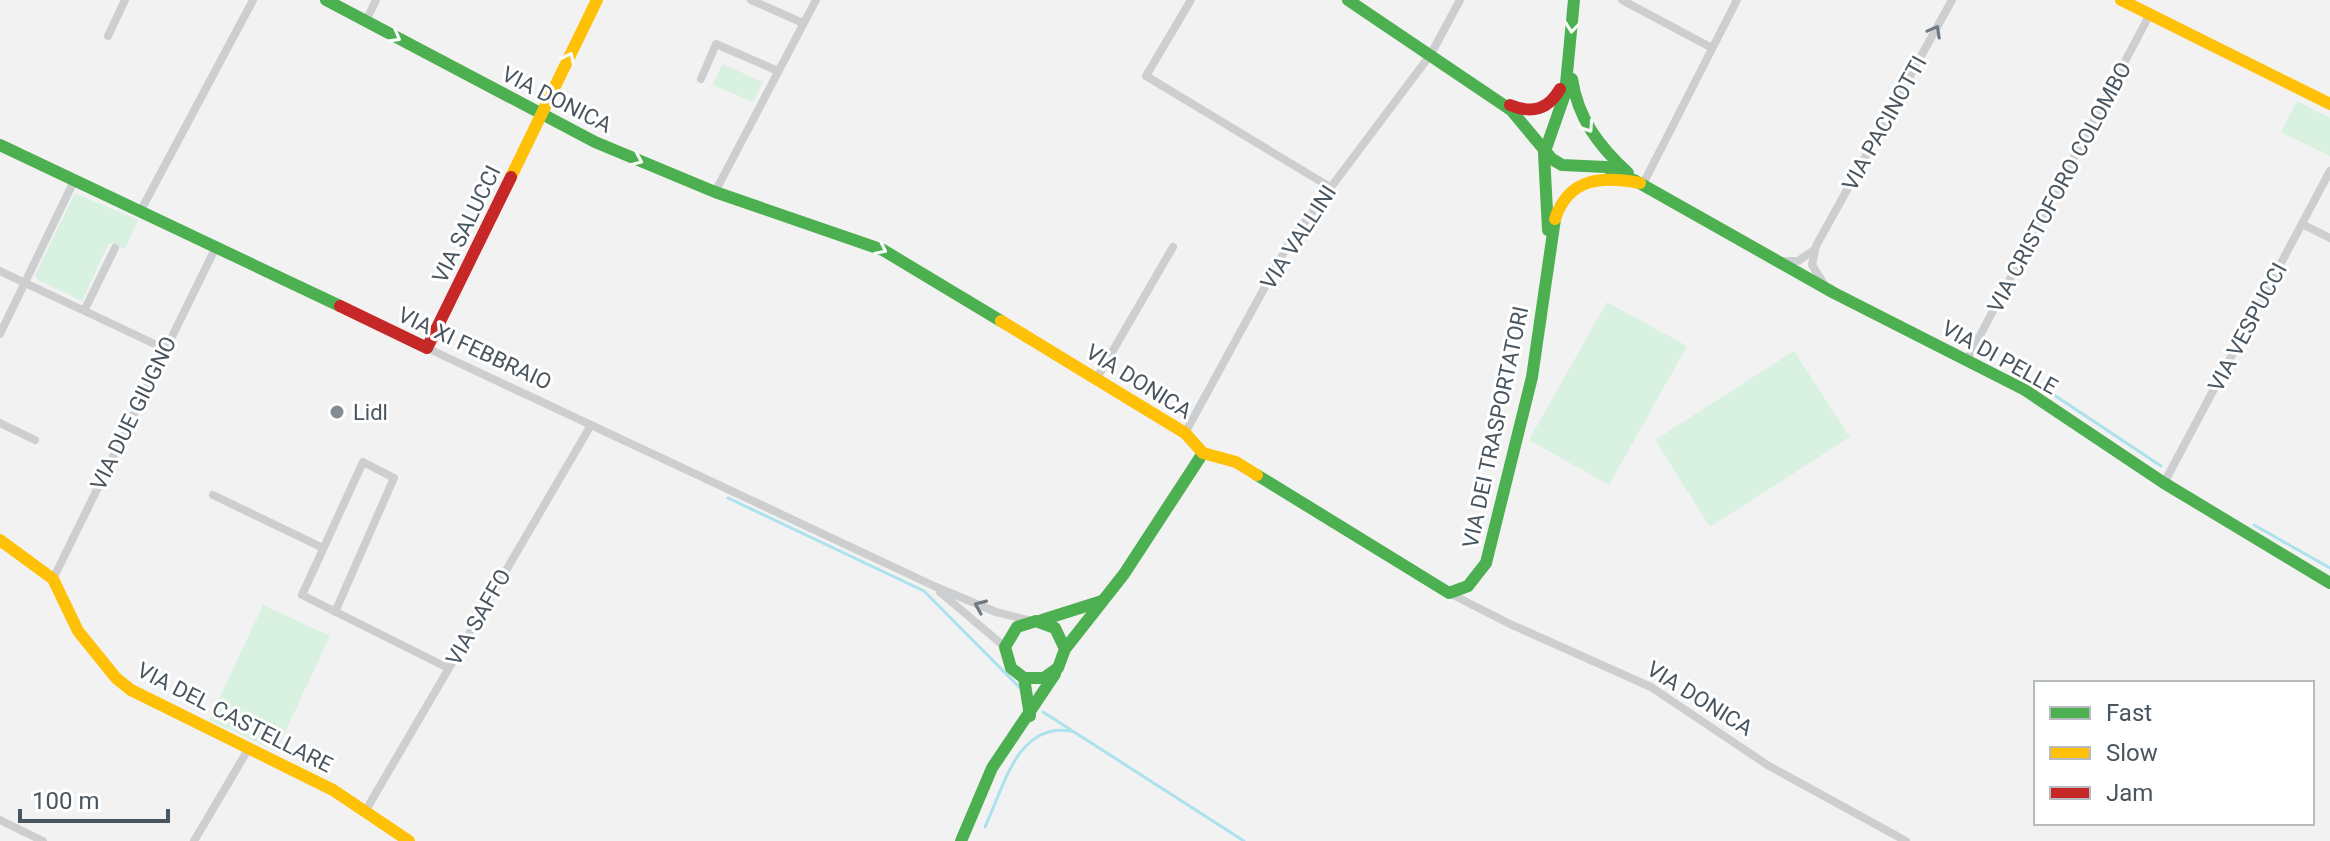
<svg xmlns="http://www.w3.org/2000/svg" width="2330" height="841" font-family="Roboto,sans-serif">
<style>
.green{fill:#d8f1e0}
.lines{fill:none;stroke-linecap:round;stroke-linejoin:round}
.stream{stroke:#ace2ee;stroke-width:3}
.street{stroke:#ccced0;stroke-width:8}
.fast{stroke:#4caf50;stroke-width:12}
.slow{stroke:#ffc107;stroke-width:12}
.jam{stroke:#c62828;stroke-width:12}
.oneway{stroke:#f6fbf6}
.oneway2{stroke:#707981}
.poi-dot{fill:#848c92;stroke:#fff;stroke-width:3}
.labels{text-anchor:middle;stroke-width:6;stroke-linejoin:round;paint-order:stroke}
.street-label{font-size:22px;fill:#49555f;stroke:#fff}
.poi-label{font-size:22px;fill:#49555f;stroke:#fff;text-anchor:start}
</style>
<rect width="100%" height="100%" fill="#f3f2f2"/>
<g class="green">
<polygon points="722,64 763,82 753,102 713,85"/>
<polygon points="2297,101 2330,118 2330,156 2281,132"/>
<polygon points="75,193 138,220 125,249 109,243 82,301 38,280 35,275"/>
<polygon points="1607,302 1687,346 1609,485 1529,440"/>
<polygon points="1794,351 1850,437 1710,527 1655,440"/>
<polygon points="263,605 330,636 276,751 209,720"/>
</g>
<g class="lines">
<g class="stream">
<polyline points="2036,383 2161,466"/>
<polyline points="728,498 924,591 1019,687"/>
<polyline points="2254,525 2330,568"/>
<polyline points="1043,712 1244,841"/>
<path d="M985,827c19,-40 32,-105 86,-96"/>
</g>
<g class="street">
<polyline points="751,0 803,23"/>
<polyline points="1191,0 1146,76 1330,187"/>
<polyline points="1622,0 1712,48"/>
<polyline points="366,21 376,0"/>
<polyline points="108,36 125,0"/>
<polyline points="701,79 716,44 778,71"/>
<polyline points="1643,184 1737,0"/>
<polyline points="715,192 816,0"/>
<polyline points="140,212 253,0"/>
<polyline points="2302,224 2330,238"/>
<polyline points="1783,261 1798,261 1814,250"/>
<polyline points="0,271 163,348"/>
<polyline points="1824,284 1812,265 1816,246 1952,0"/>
<polyline points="85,309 115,248"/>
<polyline points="0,334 74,181"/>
<polyline points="427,348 934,586 996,612 1028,620"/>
<polyline points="1967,360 2150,14"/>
<polyline points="1097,378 1173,247"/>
<polyline points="0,423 35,440"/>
<polyline points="1185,433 1289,243 1431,54 1460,0"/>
<polyline points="2164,483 2330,171"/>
<polyline points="213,495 323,548"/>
<polyline points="53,579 215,249"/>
<polyline points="940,592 1005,647"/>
<polyline points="1449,593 1510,624 1651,687 1769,766 1906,841"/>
<polyline points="335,612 394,478 363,462 302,595 448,668"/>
<polyline points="366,810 591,425"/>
<polyline points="0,820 43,841"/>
<polyline points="194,841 249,748"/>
</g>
<g class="fast">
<polyline points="326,0 595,142 715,192 883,250 1001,321"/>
<polyline points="1348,0 1511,110 1552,159 1562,165 1606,167 1617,173"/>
<path d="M1572,79c6,40 27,67 56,94"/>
<polyline points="0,145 340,306"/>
<polyline points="1634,180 1834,293 2025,390 2164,483 2330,583"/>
<polyline points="1548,230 1544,154 1565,94 1574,0"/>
<polyline points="1257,475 1449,593 1468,586 1486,563 1532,377 1555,219"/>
<polyline points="1042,620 1102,601"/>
<polyline points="1065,649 1055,628 1036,621 1017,627 1005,647 1011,668 1024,678 1044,678 1058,668 1065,649 1124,574 1203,453"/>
<polyline points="1024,678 1030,716"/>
<polyline points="961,841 992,768 1055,674"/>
</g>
<g class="slow">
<polyline points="2121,0 2330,104"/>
<polyline points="511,177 597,0"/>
<path d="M1555,219c14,-42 47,-43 85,-36"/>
<polyline points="1001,321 1185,433 1203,453 1236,462 1257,475"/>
<polyline points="0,540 53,579 78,631 116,678 131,690 333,790 409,841"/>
</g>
<g class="jam">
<path d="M1510,105c22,9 38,5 50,-16"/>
<polyline points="340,306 427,348 511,177"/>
</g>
</g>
<defs><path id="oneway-chevron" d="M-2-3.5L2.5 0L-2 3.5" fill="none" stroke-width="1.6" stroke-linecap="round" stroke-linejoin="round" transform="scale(2)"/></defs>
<g class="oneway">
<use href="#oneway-chevron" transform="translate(1572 27) rotate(96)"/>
<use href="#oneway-chevron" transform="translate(395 37) rotate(29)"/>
<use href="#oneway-chevron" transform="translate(569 58) rotate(-64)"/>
<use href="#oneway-chevron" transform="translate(1588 127) rotate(56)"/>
<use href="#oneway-chevron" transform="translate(637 160) rotate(24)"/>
<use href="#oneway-chevron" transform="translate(881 249) rotate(26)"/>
</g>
<g class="oneway2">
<use href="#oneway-chevron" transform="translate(1935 31) rotate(-61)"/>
<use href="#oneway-chevron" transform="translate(980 606) rotate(-157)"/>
</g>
<circle class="poi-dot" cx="337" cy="412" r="8"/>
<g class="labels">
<g class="street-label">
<text transform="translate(557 99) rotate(27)" y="8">VIA DONICA</text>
<text transform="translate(1884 123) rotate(-61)" y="8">VIA PACINOTTI</text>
<text transform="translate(2059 187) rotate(-62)" y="8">VIA CRISTOFORO COLOMBO</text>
<text transform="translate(466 224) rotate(-64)" y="8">VIA SALUCCI</text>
<text transform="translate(1298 237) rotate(-57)" y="8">VIA VALLINI</text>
<text transform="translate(2247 327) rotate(-62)" y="8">VIA VESPUCCI</text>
<text transform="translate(475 348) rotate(25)" y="8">VIA XI FEBBRAIO</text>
<text transform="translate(2000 357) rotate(29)" y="8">VIA DI PELLE</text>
<text transform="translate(1139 381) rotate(32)" y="8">VIA DONICA</text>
<text transform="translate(133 413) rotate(-64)" y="8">VIA DUE GIUGNO</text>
<text transform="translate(1495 427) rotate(-78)" y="8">VIA DEI TRASPORTATORI</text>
<text transform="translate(478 617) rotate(-60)" y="8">VIA SAFFO</text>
<text transform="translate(1700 698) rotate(32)" y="8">VIA DONICA</text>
<text transform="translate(235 717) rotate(27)" y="8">VIA DEL CASTELLARE</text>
</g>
<g class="poi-label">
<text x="353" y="420">Lidl</text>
</g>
</g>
<rect x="2034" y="681" width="280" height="144" fill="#ffffff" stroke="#b6bbbf" stroke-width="2"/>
<rect x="2050" y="707" width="40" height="12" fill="#4caf50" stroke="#b6bbbf" stroke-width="2"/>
<text x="2106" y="721" font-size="24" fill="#49555f">Fast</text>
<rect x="2050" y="747" width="40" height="12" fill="#ffc107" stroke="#b6bbbf" stroke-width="2"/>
<text x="2106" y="761" font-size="24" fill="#49555f">Slow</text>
<rect x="2050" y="787" width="40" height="12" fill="#c62828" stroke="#b6bbbf" stroke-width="2"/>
<text x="2106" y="801" font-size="24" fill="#49555f">Jam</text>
<path d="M20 809v12h148v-12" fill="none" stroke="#49555f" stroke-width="4"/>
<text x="32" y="809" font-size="24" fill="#49555f" stroke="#ffffff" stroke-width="6" paint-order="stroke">100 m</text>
</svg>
